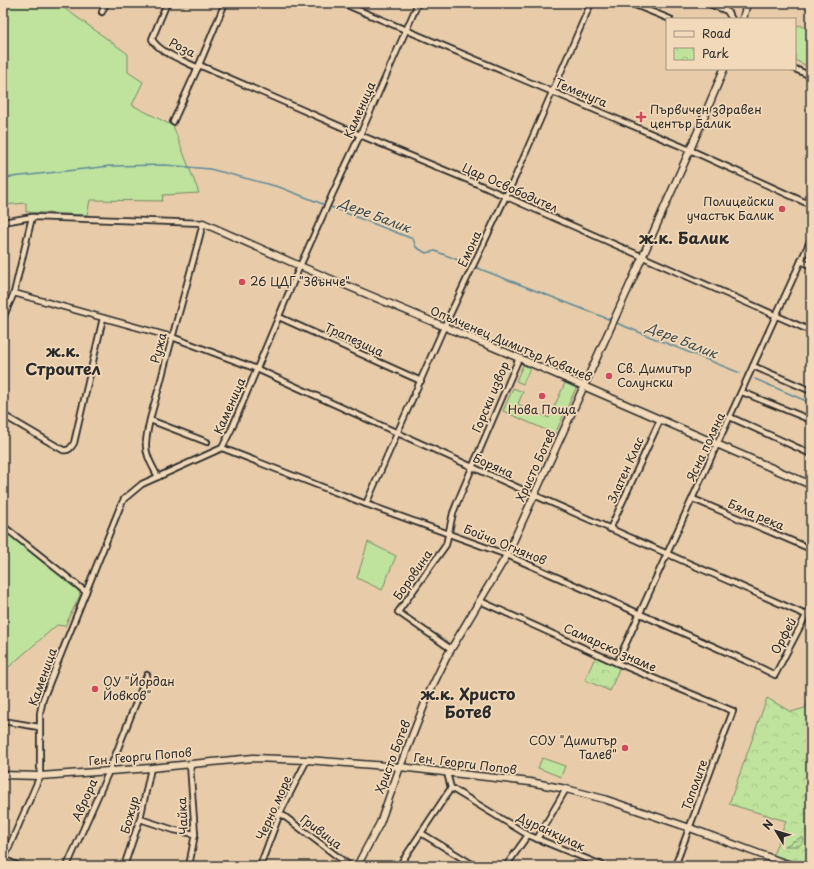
<svg xmlns="http://www.w3.org/2000/svg" width="814" height="869" font-family="'Playpen Sans',sans-serif">
<style>
.grass{fill:#bfe39d;stroke:#758764}
.park{fill:url(#park-crowns);stroke:#758764}
.garden{fill:url(#garden-furrows);stroke:#758764}
.lines{fill:none;stroke-linecap:round;stroke-linejoin:round}
.stream{stroke:#5f8a99;stroke-width:1.5}
.street-casing{stroke:#2b2b2b;stroke-width:8}
.secondary-casing{stroke:#2b2b2b;stroke-width:9}
.street{stroke:#f1d9b9;stroke-width:4.5}
.secondary{stroke:#f1d9b9;stroke-width:6}
.poi-dot{fill:#d1495b;stroke:#f1d9b9;stroke-width:1.5}
.labels{text-anchor:middle;stroke-width:3.5;stroke-linejoin:round;paint-order:stroke}
.street-label{font-size:12px;fill:#2b2b2b;stroke:#f1d9b9}
.poi-label{font-size:12px;fill:#2b2b2b;stroke:#f1d9b9;text-anchor:start}
.water-label{font-size:13px;font-style:italic;fill:#3c4b50;stroke:#f1d9b9}
.district-label{font-size:16px;font-weight:bold;fill:#2b2b2b;stroke:#f1d9b9}
</style>
<defs>
<pattern id="park-crowns" width="20" height="18" patternUnits="userSpaceOnUse"><rect width="20" height="18" fill="#bfe39d"/><path d="M2 6a3 3 0 1 1 6 0M12 15a3 3 0 1 1 6 0" fill="none" stroke="#a4c387"/></pattern>
<pattern id="garden-furrows" width="10" height="10" patternUnits="userSpaceOnUse"><rect width="10" height="10" fill="#bfe39d"/><path d="M-1 1l2-2M0 10L10 0M9 11l2-2" fill="none" stroke="#a4c387"/></pattern>
</defs>
<rect width="100%" height="100%" fill="#e8cca9"/>
<filter id="ink" filterUnits="userSpaceOnUse"><feTurbulence type="fractalNoise" baseFrequency=".025" numOctaves="2"/><feDisplacementMap in="SourceGraphic" scale="8" xChannelSelector="R" yChannelSelector="G"/><feConvolveMatrix kernelMatrix="1 2 1 2 8 2 1 2 1" color-interpolation-filters="sRGB"/></filter>
<g filter="url(#ink)">
<g class="grass">
<polygon points="3,3 61,3 60,5 128,54 128,72 143,82 132,105 173,126 199,193 163,195 162,201 90,200 87,215 26,212 26,203 3,205"/>
<polygon points="795,24 799,26 800,25 811,31 811,68 795,60"/>
<polygon points="523,365 530,368 523,384 516,381"/>
<polygon points="565,383 576,388 555,434 503,411 513,388 523,392 518,404 549,418"/>
<polygon points="3,529 75,587 79,592 80,595 65,626 57,625 3,672"/>
<polygon points="368,542 396,556 382,590 357,578"/>
<polygon points="542,758 565,766 561,777 538,768"/>
</g>
<g class="park">
<polygon points="596,655 620,666 610,691 585,680"/>
<polygon points="811,697 811,866 773,855 786,821 729,804 767,698 791,712 805,708"/>
</g>
<polygon class="garden" points="802,837 804,839 799,846 785,846"/>
<g class="lines">
<g class="stream">
<polyline points="3,178 111,166 165,165 210,169 279,187 413,239 416,247 426,253 435,251 471,265"/>
<polyline points="475,267 611,320"/>
<polyline points="614,322 740,373"/>
<polyline points="755,379 811,403"/>
</g>
<g class="street-casing">
<g id="street">
<path d="M167,3l-15,36c6,13 33,22 46,29"/>
<polyline points="342,3 690,150 811,205"/>
<polyline points="630,3 670,19"/>
<polyline points="707,3 727,11 732,19"/>
<polyline points="102,12 106,3"/>
<polyline points="199,65 360,135 473,182 811,331"/>
<polyline points="795,69 811,76"/>
<polyline points="173,122 199,65 225,3"/>
<path d="M3,222l29,-5 171,6c-13,53 -29,105 -42,157 -5,20 -14,43 -15,63 -1,12 7,24 12,34"/>
<polyline points="801,261 811,266"/>
<polyline points="14,293 172,337 257,369 534,495 806,615"/>
<polyline points="279,317 421,381"/>
<polyline points="3,318 14,293 32,217"/>
<polyline points="753,366 811,391"/>
<polyline points="742,392 811,420"/>
<path d="M3,415l60,35c6,1 8,-2 11,-7l29,-125"/>
<polyline points="730,417 811,454"/>
<polyline points="150,420 207,442"/>
<polyline points="222,448 366,504 507,555 751,663 775,675 811,606"/>
<polyline points="693,499 811,549"/>
<polyline points="366,504 444,327 516,175 591,3"/>
<polyline points="3,526 86,592"/>
<polyline points="610,529 660,420"/>
<polyline points="480,601 617,663 733,711 675,866"/>
<polyline points="451,649 398,612 446,545 453,513 457,503 519,358"/>
<polyline points="617,663 811,239"/>
<polyline points="3,721 39,727"/>
<polyline points="451,788 528,835 604,866"/>
<polyline points="280,813 350,866"/>
<polyline points="140,819 174,830 195,834"/>
<polyline points="421,833 475,866"/>
<polyline points="537,839 566,789"/>
<polyline points="3,859 19,866"/>
<polyline points="3,861 40,776 40,713 43,699 120,507 124,499 142,484 222,448 232,428 300,266 332,195 360,135 418,3"/>
<polyline points="67,866 109,771 147,675"/>
<polyline points="124,866 140,819 151,768"/>
<polyline points="189,866 195,834 190,764"/>
<polyline points="260,866 280,813 307,760"/>
<polyline points="399,866 451,788 447,773"/>
<polyline points="506,866 528,835"/>
</g>
</g>
<g class="secondary-casing">
<g id="secondary">
<polyline points="743,19 747,3"/>
<polyline points="203,223 300,266 519,358 811,485"/>
<polyline points="3,775 40,776 151,768 253,758 307,760 400,767 530,782 566,789 604,799 690,828 792,866"/>
<polyline points="357,866 380,823 400,767 429,693 447,656 507,555 629,287 690,150 724,69"/>
</g>
</g>
<use href="#street" class="street"/>
<use href="#secondary" class="secondary"/>
</g>
</g>
<g class="poi-dot">
<path d="M639 111h4v4h4v4h-4v4h-4v-4h-4v-4h4z"/>
<circle cx="782" cy="209" r="4"/>
<circle cx="242" cy="282" r="4"/>
<circle cx="609" cy="376" r="4"/>
<circle cx="542" cy="396" r="4"/>
<circle cx="95" cy="689" r="4"/>
<circle cx="625" cy="748" r="4"/>
</g>
<g class="labels">
<g class="street-label">
<text transform="translate(182 48) rotate(27)" y="4">Роза</text>
<text transform="translate(581 93) rotate(23)" y="4">Теменуга</text>
<text transform="translate(360 110) rotate(-66)" y="4">Каменица</text>
<text transform="translate(510 188) rotate(24)" y="4">Цар Освободител</text>
<text transform="translate(470 249) rotate(-65)" y="4">Емона</text>
<text transform="translate(354 340) rotate(25)" y="4">Трапезица</text>
<text transform="translate(511 344) rotate(23)" y="4">Опълченец Димитър Ковачев</text>
<text transform="translate(159 348) rotate(-75)" y="4">Ружа</text>
<text transform="translate(491 397) rotate(-67)" y="4">Горски извор</text>
<text transform="translate(230 406) rotate(-66)" y="4">Каменица</text>
<text transform="translate(706 447) rotate(-65)" y="4">Ясна поляна</text>
<text transform="translate(493 466) rotate(24)" y="4">Боряна</text>
<text transform="translate(536 466) rotate(-65)" y="4">Христо Ботев</text>
<text transform="translate(626 470) rotate(-66)" y="4">Златен Клас</text>
<text transform="translate(756 515) rotate(23)" y="4">Бяла река</text>
<text transform="translate(505 545) rotate(22)" y="4">Бойчо Огнянов</text>
<text transform="translate(413 575) rotate(-55)" y="4">Боровина</text>
<text transform="translate(784 636) rotate(-62)" y="4">Орфей</text>
<text transform="translate(610 648) rotate(24)" y="4">Самарско знаме</text>
<text transform="translate(43 677) rotate(-70)" y="4">Каменица</text>
<text transform="translate(140 757) rotate(-5)" y="4">Ген. Георги Попов</text>
<text transform="translate(393 757) rotate(-69)" y="4">Христо Ботев</text>
<text transform="translate(465 764) rotate(7)" y="4">Ген. Георги Попов</text>
<text transform="translate(695 785) rotate(-70)" y="4">Тополите</text>
<text transform="translate(85 800) rotate(-66)" y="4">Аврора</text>
<text transform="translate(274 808) rotate(-66)" y="4">Черно море</text>
<text transform="translate(130 815) rotate(-75)" y="4">Божур</text>
<text transform="translate(183 816) rotate(-93)" y="4">Чайка</text>
<text transform="translate(321 832) rotate(37)" y="4">Гривица</text>
<text transform="translate(551 832) rotate(25)" y="4">Дуранкулак</text>
</g>
<g class="poi-label">
<text x="650" y="114">Първичен здравен<tspan x="650" dy="14">център Балик</tspan></text>
<text x="774" y="206" text-anchor="end">Полицейски<tspan x="774" dy="14">участък Балик</tspan></text>
<text x="250" y="286">26 ЦДГ "Звънче"</text>
<text x="617" y="373">Св. Димитър<tspan x="617" dy="14">Солунски</tspan></text>
<text x="542" y="414" text-anchor="middle">Нова Поща</text>
<text x="103" y="686">ОУ "Йордан<tspan x="103" dy="14">Йовков"</tspan></text>
<text x="617" y="745" text-anchor="end">СОУ "Димитър<tspan x="617" dy="14">Талев"</tspan></text>
</g>
<g class="water-label">
<text transform="translate(375 215) rotate(21)" y="5">Дере Балик</text>
<text transform="translate(682 340) rotate(22)" y="5">Дере Балик</text>
</g>
<g class="district-label">
<text x="684" y="244">ж.к. Балик</text>
<text x="63" y="357">ж.к.<tspan x="63" dy="18">Строител</tspan></text>
<text x="468" y="700">ж.к. Христо<tspan x="468" dy="18">Ботев</tspan></text>
</g>
</g>
<rect width="814" height="869" fill="none" stroke="#f1d9b9" stroke-width="16"/>
<rect x="8" y="8" width="798" height="853" fill="none" stroke="#2b2b2b" stroke-width="1.5" filter="url(#ink)"/>
<rect x="666" y="18" width="130" height="52" fill="#f1d9b9" stroke="#a29380"/>
<rect x="674" y="31" width="20" height="6" fill="#f1d9b9" stroke="#a29380"/>
<text x="702" y="38" font-size="12" fill="#2b2b2b">Road</text>
<rect x="674" y="48" width="20" height="12" fill="url(#park-crowns)" stroke="#a29380"/>
<text x="702" y="58" font-size="12" fill="#2b2b2b">Park</text>
<g transform="translate(776 831) rotate(308)" stroke="#f1d9b9" stroke-width="3" paint-order="stroke">
<path d="M0-3L7 15L0 10L-7 15Z" fill="#2b2b2b"/>
<text y="-6" font-size="11" font-weight="bold" text-anchor="middle" fill="#2b2b2b">N</text>
</g>
</svg>
